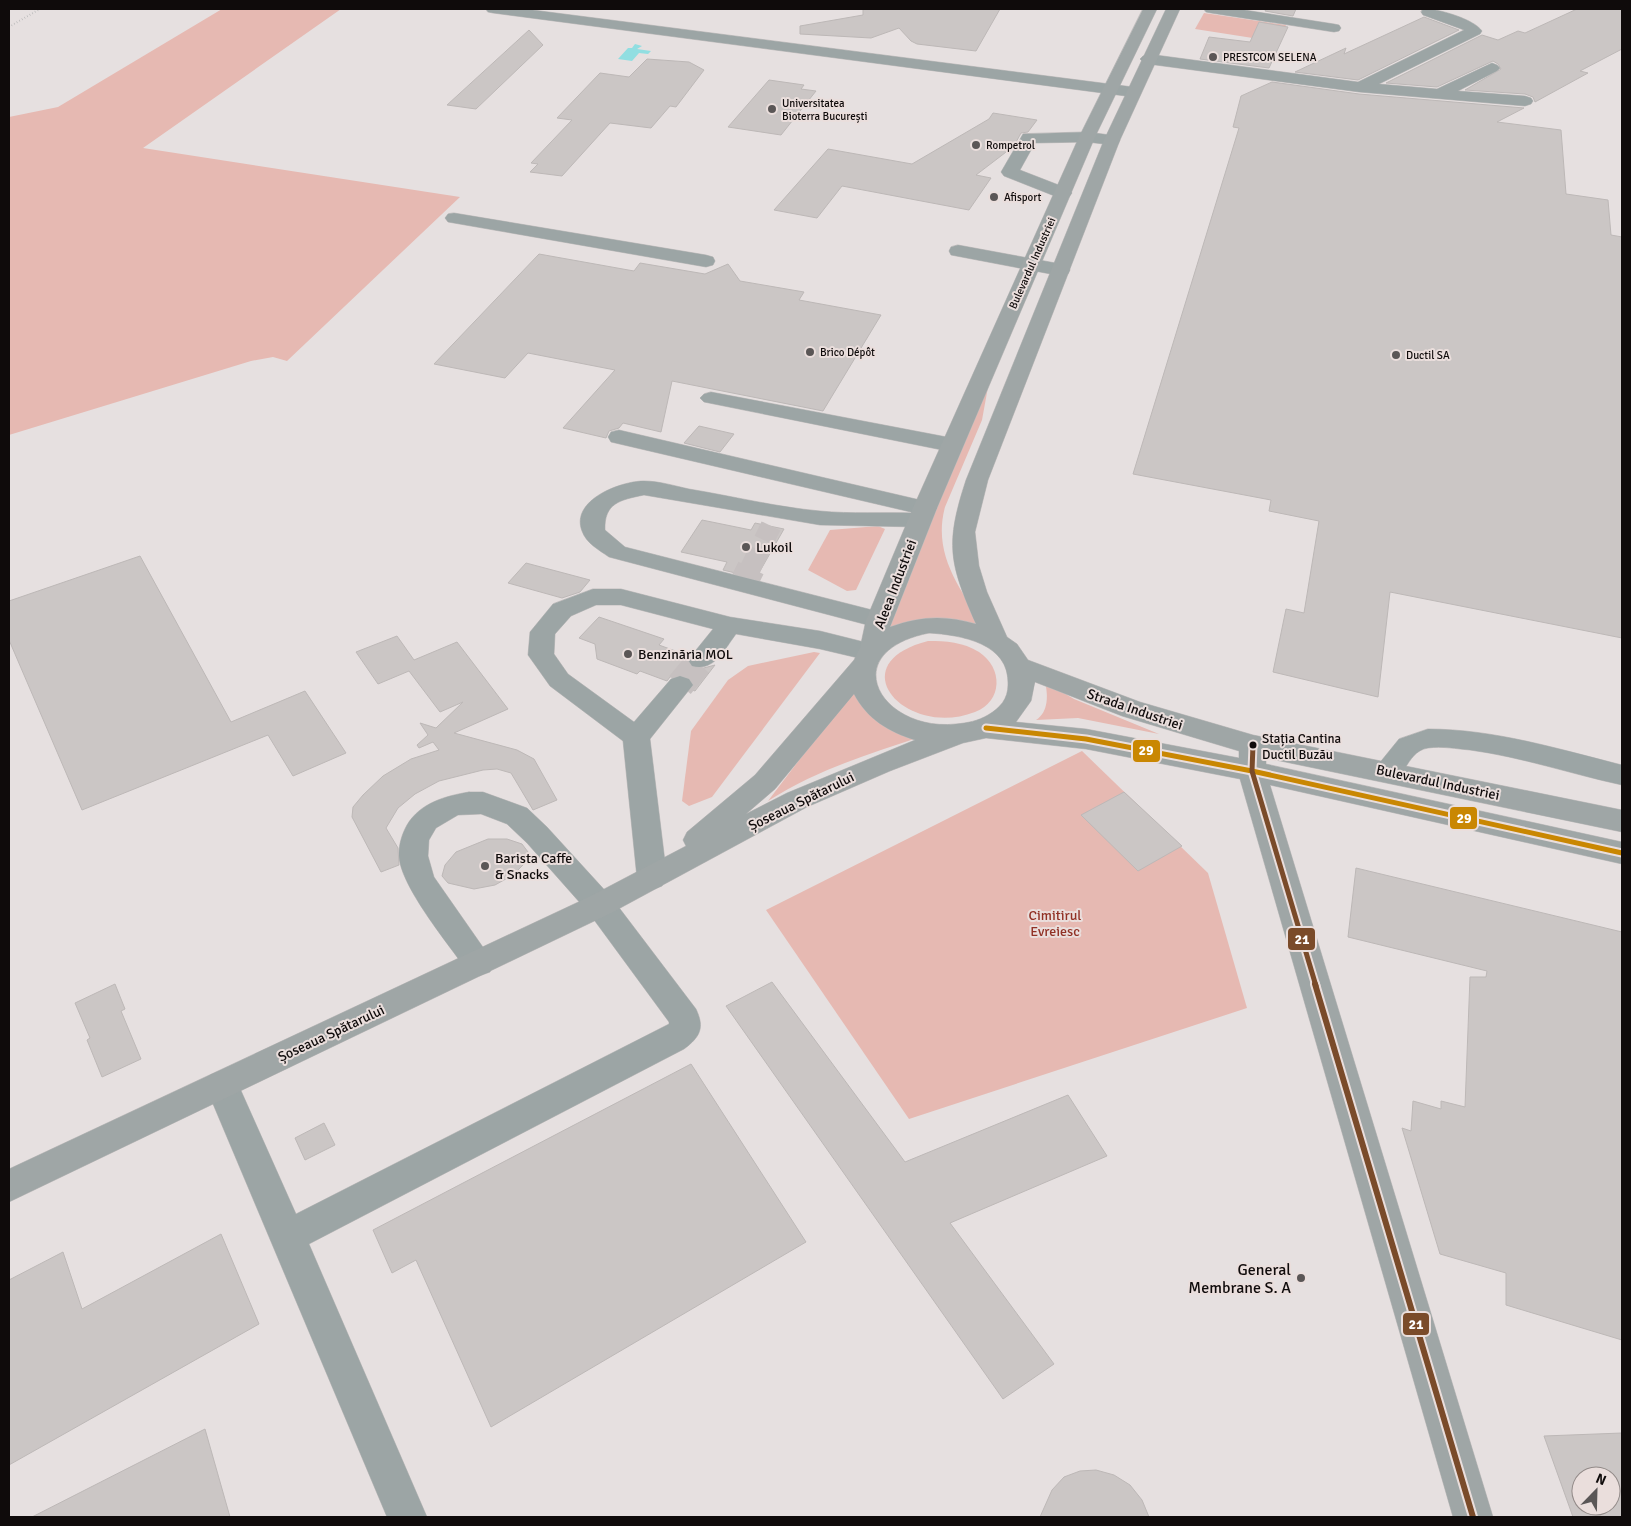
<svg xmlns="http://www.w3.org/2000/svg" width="1631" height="1526" font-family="Signika,sans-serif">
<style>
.green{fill:#e6b9b2}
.water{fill:#91dee1}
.building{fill:#cbc6c5;stroke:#bdb8b7;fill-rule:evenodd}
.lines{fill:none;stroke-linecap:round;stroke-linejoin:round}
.minor-tunnel-far1{stroke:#c6c0c0;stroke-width:21;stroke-dasharray:21 11;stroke-linecap:butt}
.minor-tunnel{stroke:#c6c0c0;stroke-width:28;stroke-dasharray:28 14;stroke-linecap:butt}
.minor-casing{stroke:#c3bfbf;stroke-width:1}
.major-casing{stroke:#c3bfbf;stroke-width:1}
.path{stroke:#a8aaaa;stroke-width:2;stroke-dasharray:0.5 2.5;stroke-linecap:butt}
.minor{fill:#9ca5a5;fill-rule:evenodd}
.major{fill:#9fa6a6;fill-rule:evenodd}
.bus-1-casing{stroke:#eadedc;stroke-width:9}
.bus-2-far1-casing{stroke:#eadedc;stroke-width:9}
.bus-2-casing{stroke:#eadedc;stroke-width:10}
.bus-1{stroke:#c98702;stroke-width:5}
.bus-2-far1{stroke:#7a4b2a;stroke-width:5}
.bus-2{stroke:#7a4b2a;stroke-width:6}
.poi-dot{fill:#5a5656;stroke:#eadedc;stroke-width:2}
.bus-dot{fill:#0f0b0b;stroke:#eadedc;stroke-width:2}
.labels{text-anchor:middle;stroke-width:4;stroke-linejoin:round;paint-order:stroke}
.far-poi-label{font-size:11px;fill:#0f0b0b;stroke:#eadedc;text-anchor:start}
.far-street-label{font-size:11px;fill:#0f0b0b;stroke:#eadedc}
.bus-label{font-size:13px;fill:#0f0b0b;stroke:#eadedc;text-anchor:start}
.poi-label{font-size:14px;fill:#0f0b0b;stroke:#eadedc;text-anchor:start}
.street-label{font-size:14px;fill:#0f0b0b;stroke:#eadedc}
.park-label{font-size:14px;fill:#913125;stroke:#eadedc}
.near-poi-label{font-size:16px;fill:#0f0b0b;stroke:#eadedc;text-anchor:end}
.line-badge{stroke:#eadedc;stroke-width:2}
.badge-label{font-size:14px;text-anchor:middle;font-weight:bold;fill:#fff}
</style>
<rect width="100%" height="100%" fill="#e6e0e0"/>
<g class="green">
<polygon points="222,9 341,9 143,148 460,197 287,361 273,357 251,361 9,435 9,117 58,107"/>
<polygon points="1204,13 1286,25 1278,42 1195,29"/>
<path d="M988,387l-6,33 -37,87c-13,48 16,84 41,121l-100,3 27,-70z"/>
<polygon points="878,526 885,529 856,590 847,591 808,570 830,530"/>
<path d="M928,641c18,0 35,1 51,11 24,16 24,49 -4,60 -69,27 -137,-48 -47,-71z"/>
<polygon points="814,652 820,653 712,797 689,806 682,801 691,731 728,680 748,666"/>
<path d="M1045,682l29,17 85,35 -81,-16 -42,2c13,-8 12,-26 9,-38z"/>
<path d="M854,688l69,48c-56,19 -105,33 -155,65z"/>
<polygon points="1082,751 1208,873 1247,1008 909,1119 766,910"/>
</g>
<polygon class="water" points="635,44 642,46 637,49 651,51 648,54 639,53 632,61 618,59 628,48 632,48"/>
<g class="building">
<polygon points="863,9 1000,9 976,51 917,44 911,41 899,28 871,38 800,34 800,26 863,15"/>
<polygon points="1266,9 1296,9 1293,16 1265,11"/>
<polygon points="1577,9 1622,9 1622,49 1580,71 1588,73 1535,102 1533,97 1525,94 1465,90 1501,69 1498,64 1493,61 1437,87 1386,83 1482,35 1498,40 1518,31 1525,33"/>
<polygon points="1424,17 1459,30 1358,80 1295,72 1346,48 1344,54"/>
<polygon points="1259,22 1288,27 1269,68 1200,59 1209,37 1250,42"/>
<polygon points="529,30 543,45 476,109 447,105"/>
<polygon points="647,59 689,62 704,70 676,107 670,106 651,128 610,123 562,176 530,172 538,164 531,163 572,120 557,118 600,73 629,77"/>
<polygon points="769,80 804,85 801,89 816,91 781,135 728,127"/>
<polygon points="1272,82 1359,94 1524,108 1497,122 1561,130 1566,194 1608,200 1611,235 1622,237 1622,638 1390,592 1378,697 1273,672 1286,609 1304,613 1319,521 1269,511 1271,500 1133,474 1239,128 1233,127 1241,96"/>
<polygon points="993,113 1037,120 1028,132 1021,133 1014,146 976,175 991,178 969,210 842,186 817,218 774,210 828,149 912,164 989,119"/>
<polygon points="539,254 634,271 640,263 705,274 728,264 740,281 804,292 799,300 881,315 823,411 672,381 661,432 623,423 619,428 609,431 606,438 563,428 615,370 528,353 505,378 434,364"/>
<polygon points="699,426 734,434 720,452 684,443"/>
<polygon points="702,520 751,530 755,523 784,529 756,578 723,570 727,562 681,552"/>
<polygon points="140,556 231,722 305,691 346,753 293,776 268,735 82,810 9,640 9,601"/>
<polygon points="526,563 590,580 580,592 562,598 508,583"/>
<polygon points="599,617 664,639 659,645 689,656 686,660 692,668 700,669 715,665 695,691 692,690 695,685 691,678 681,674 670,677 667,681 640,671 637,674 597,659 595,644 579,638"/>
<polygon points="397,636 414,660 457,642 508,709 454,733 517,750 534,759 557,800 533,810 511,773 497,769 483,770 439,781 415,794 398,808 386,828 398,848 399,865 381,872 352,817 353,807 363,795 383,776 411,759 439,750 433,742 419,748 417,745 428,735 420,723 436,728 463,702 440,712 409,671 378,684 356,652"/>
<polygon points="1124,792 1182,846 1138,871 1081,815"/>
<polygon points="488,839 507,839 522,844 528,852 523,865 513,875 495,885 474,889 448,883 442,876 445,865 456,852"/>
<polygon points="1356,868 1622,932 1622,1340 1506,1305 1506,1273 1440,1254 1402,1128 1411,1131 1413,1101 1441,1109 1441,1101 1465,1107 1470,977 1486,977 1487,971 1348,937"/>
<polygon points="772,982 905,1162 1068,1095 1107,1156 950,1223 1054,1364 1003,1399 726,1006"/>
<polygon points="115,984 125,1009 121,1011 141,1059 102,1077 87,1040 90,1038 75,1003"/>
<polygon points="691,1064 806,1242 491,1427 416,1260 392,1273 373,1230"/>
<polygon points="324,1123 335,1145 305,1160 295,1138"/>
<polygon points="221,1234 259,1324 9,1465 9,1280 63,1252 82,1309"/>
<polygon points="205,1429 230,1517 32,1517"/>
<path d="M1622,1433v84h-49l-29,-81zM1581,1476h30v30h-30z"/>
<polygon points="1096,1470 1114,1475 1130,1485 1142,1500 1149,1517 1040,1517 1052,1490 1064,1477 1080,1471"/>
</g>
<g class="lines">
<polyline class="minor-tunnel-far1" points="750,569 771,526"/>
<g class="minor-tunnel">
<polyline points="745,580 751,568"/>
<polyline points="680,685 701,660"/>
</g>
<g class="minor-casing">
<g id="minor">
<polygon points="486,9 525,9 1133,87 1139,89 1141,92 1139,95 1133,97 493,13 488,12"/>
<polygon points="1204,9 1238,9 1334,24 1339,25 1341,28 1339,31 1334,32 1211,13 1206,12"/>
<path d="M1423,9c14,-1 51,10 59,22l-2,3 -101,50 58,5 55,-26 5,2 3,3 -3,3 -39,20 67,5 6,2 2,3 -2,3 -6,2 -166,-14 -211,-28 -5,-2 -3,-3 3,-3 5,-2 210,28 106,-52 -41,-15 -2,-3z"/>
<polygon points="1087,132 1118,136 1120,140 1118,144 1112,145 1087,142 1035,143 1020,170 1069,189 1072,193 1069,197 1063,198 1057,197 1004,176 1001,172 1023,134"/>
<polygon points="454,213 706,255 713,257 715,261 713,265 706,267 448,222 445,218 448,214"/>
<polygon points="958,245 1061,264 1068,266 1070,270 1068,274 1061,276 951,255 949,251 951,247"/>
<polygon points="711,392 952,438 960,440 963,445 960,450 952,452 704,402 700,398 704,394"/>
<path d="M619,430l314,73 4,5 -4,5 -6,2 4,5 -4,5 -8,2 -99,-2 -176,-30c-24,5 -40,8 -39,35l20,17 263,67 4,6 -4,6 -9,2 -270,-71c-10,-7 -23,-14 -27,-26 -12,-31 39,-50 62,-50 15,0 31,5 45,8 43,7 87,18 131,22 31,3 63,1 95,2l-304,-71 -3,-5 3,-5z"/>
<path d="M593,589h28l109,28 90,14 60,15 4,6 -4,6 -9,3 -51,-12 -84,-15c-12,16 -22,38 -44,32l-4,-6 25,-31 -92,-24h-25l-25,11 -16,18 -1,20 14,20 66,48 37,-43 9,-3 9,3 4,6 -43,54 17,139 -5,8 -10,4 -10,-4 -5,-8 -14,-137 -73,-55 -22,-31 2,-23 23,-28z"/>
<path d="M1428,729c66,0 130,20 194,36v20c-51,-11 -100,-28 -152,-35 -13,-1 -28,-4 -42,-2 -25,4 -20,40 -51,30l-4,-7 26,-32z"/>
<path d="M469,792h14l44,16 20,19 64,70 85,112c9,19 4,28 -12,40l-375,195 118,273h-40l-182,-432 5,-10 12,-5 12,5 62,139 373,-190v-2l-80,-109 -62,-70 -20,-19 -26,-10 -23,1 -22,13 -7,12 -1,16 6,21 60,86 -4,9 -11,4 -11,-4c-18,-26 -70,-88 -69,-118 0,-10 3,-20 8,-29 13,-22 38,-29 62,-33z"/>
</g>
</g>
<g class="major-casing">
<path id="major" d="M1143,9h14l-62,128 -158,371 -47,119c31,-11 55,-12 86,-3 -27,-61 -31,-80 -10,-144l138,-340 62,-131h14l-60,131 -132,340 -13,52 4,34 8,26 20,45 10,7 11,16 112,42 113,33 369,75v22l-356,-74v6l356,78v22l-352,-79 223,732h-40l-213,-738 -154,-30 -100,-11 -23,5 -73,28 -83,36 -196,106 -602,289v-33l580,-272 97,-51 -3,-6 4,-8 68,-57 99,-115 6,-12 6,-28 47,-112 166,-371zM929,633c32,2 81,10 79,52 0,14 -8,23 -20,30 -10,6 -21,8 -32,9 -75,8 -122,-72 -27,-91zM1035,682l87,34 117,35v7l-153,-29 -70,-7 15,-21zM854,694c13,25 35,38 61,46l-128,53 -41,21 29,-25z"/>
</g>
<polyline class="path" points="9,27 40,9"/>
<use href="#minor" class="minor"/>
<use href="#major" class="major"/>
<g class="bus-1-casing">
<polyline id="bus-1" points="986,728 1086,739 1252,771 1622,853"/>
</g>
<g class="bus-2-far1-casing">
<polyline id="bus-2-far1" points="1253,745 1252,771 1316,986"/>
</g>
<g class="bus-2-casing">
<polyline id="bus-2" points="1315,984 1473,1517"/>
</g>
<use href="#bus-1" class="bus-1"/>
<use href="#bus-2-far1" class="bus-2-far1"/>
<use href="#bus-2" class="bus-2"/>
</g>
<g class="poi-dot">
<circle cx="1213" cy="57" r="5"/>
<circle cx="772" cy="109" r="5"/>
<circle cx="976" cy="145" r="5"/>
<circle cx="994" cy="197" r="5"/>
<circle cx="810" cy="352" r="5"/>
<circle cx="1396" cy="355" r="5"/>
<circle cx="746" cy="547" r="5"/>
<circle cx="628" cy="654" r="5"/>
<circle cx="485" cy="866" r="5"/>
<circle cx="1301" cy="1278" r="5"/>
</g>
<circle class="bus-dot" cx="1253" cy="745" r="4.5"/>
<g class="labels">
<g class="far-poi-label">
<text x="1223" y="61">PRESTCOM SELENA</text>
<text x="782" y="107">Universitatea<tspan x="782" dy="13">Bioterra București</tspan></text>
<text x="986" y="149">Rompetrol</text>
<text x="1004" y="201">Afisport</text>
<text x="820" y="356">Brico Dépôt</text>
<text x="1406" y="359">Ductil SA</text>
</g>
<g class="far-street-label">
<text transform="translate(1032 263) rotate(-66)" y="4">Bulevardul Industriei</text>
</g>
<g class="bus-label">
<text x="1262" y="743">Stația Cantina<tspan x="1262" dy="16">Ductil Buzău</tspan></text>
</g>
<g class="poi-label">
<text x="756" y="552">Lukoil</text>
<text x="638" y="659">Benzinăria MOL</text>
<text x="495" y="863">Barista Caffe<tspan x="495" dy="16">&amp; Snacks</tspan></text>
</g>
<g class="street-label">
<text transform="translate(895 584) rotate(-69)" y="5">Aleea Industriei</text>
<text transform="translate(1135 709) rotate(19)" y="5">Strada Industriei</text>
<text transform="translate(1438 782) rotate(12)" y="5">Bulevardul Industriei</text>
<text transform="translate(801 801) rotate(-26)" y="5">Șoseaua Spătarului</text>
<text transform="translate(331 1033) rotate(-25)" y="5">Șoseaua Spătarului</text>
</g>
<g class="park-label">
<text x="1055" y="920">Cimitirul<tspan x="1055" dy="16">Evreiesc</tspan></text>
</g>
<g class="near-poi-label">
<text x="1291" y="1275">General<tspan x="1291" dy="18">Membrane S. A</tspan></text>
</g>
</g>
<g class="line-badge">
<rect x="1132" y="739" width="29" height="24" rx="5" fill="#c98702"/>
<rect x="1449" y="806" width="29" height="24" rx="5" fill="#c98702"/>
<rect x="1287" y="927" width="29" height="24" rx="5" fill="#7a4b2a"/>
<rect x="1402" y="1312" width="28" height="24" rx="5" fill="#7a4b2a"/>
</g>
<g class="badge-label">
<text x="1146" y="755">29</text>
<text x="1464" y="823">29</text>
<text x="1302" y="944">21</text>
<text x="1416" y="1329">21</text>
</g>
<rect width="1631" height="1526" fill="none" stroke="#0f0b0b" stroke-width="20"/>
<g transform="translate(1596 1491) rotate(23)"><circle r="24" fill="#eadedc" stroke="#928a88"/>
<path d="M0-4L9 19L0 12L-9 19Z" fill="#5a5656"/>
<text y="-8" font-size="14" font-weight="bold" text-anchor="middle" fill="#0f0b0b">N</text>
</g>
</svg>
